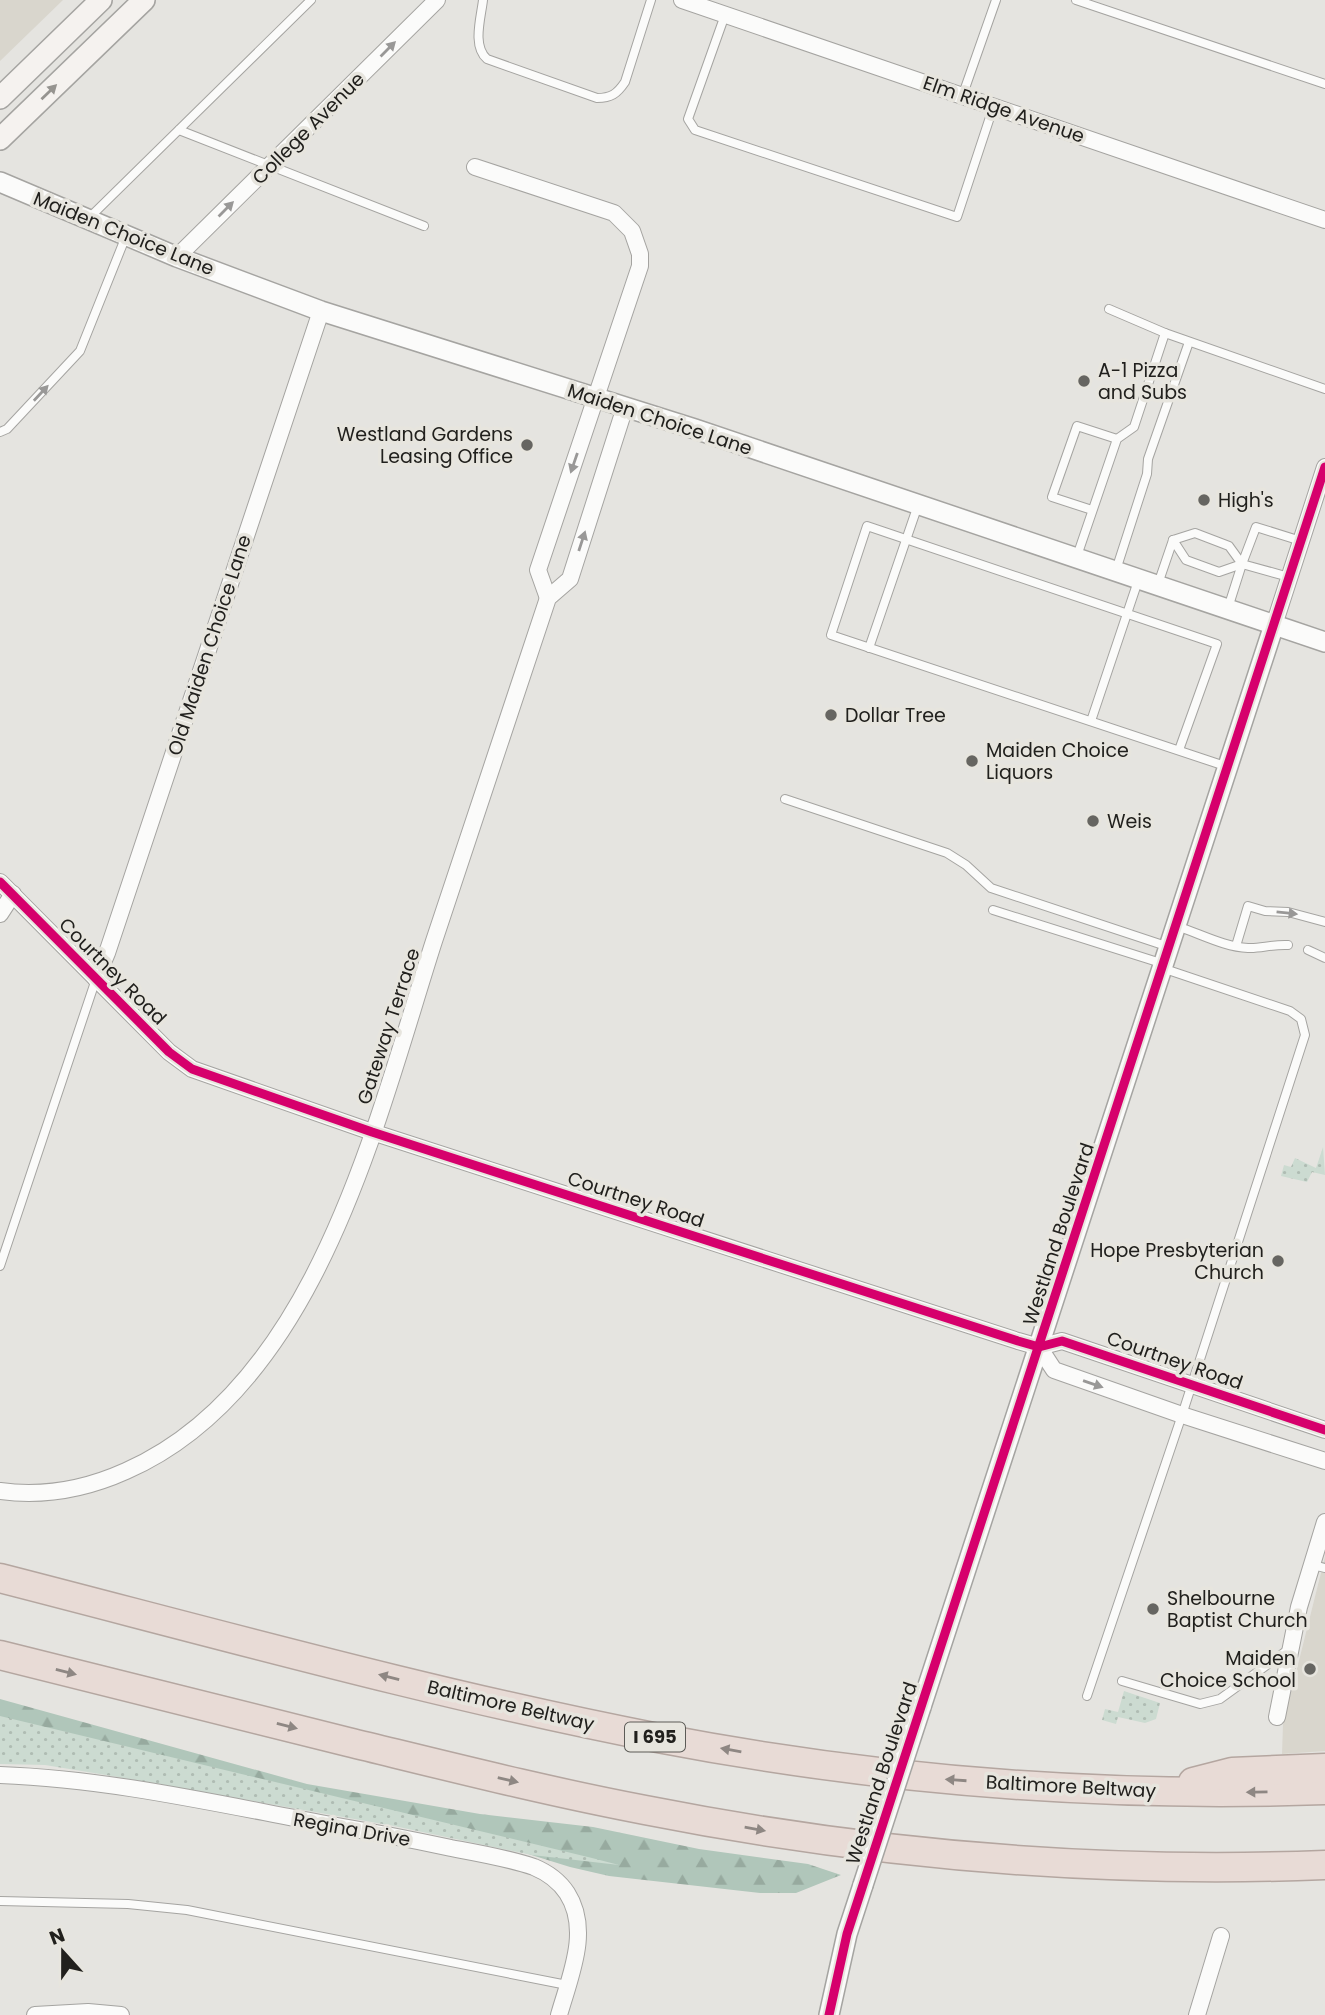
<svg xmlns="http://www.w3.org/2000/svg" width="1325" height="2015" font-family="Poppins,sans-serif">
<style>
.built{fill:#d9d6cd}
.forest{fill:url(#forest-firs)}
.park{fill:url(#park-dots)}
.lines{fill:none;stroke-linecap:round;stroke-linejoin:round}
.service-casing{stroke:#a5a4a1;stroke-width:10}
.minor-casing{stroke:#a5a4a1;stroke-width:18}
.tertiary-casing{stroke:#a5a4a1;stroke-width:22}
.secondary-casing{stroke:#a5a4a1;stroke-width:24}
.motorway-casing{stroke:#b4a6a0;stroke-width:31}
.service{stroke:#fbfbfa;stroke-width:8}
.minor{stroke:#fbfbfa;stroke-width:16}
.tertiary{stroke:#fbfbfa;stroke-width:19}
.secondary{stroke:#f5f2ef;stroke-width:21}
.motorway{stroke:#e8dbd6;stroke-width:28}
.tertiary-bridge-casing{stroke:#a5a4a1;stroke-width:22;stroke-linecap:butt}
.tertiary-bridge{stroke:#fbfbfa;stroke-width:19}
.cycleway-casing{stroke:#e7e5de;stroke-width:13}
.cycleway{stroke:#d6006c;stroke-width:9}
.oneway{fill:#999897}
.oneway2{fill:#969490}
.oneway3{fill:#8e8783}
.poi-dot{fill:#666561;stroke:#e7e5de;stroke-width:2.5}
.labels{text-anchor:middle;stroke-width:7;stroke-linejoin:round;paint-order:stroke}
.shield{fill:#e7e5de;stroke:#5c5b57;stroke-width:2}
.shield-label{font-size:18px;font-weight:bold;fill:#21201d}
.street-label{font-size:19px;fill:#21201d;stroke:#e7e5de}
.poi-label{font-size:19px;fill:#21201d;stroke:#e7e5de;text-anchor:start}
</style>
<defs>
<pattern id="forest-firs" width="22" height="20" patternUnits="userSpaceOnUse" patternTransform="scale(1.75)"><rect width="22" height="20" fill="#b0c6ba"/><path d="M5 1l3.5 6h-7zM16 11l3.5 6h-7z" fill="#97aa9f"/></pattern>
<pattern id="park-dots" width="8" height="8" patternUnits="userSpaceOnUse" patternTransform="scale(1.75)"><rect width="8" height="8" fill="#ccdbd1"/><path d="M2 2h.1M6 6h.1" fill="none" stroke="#afbcb3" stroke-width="1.8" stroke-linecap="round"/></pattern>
</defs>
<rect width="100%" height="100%" fill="#e5e4e0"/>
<g class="built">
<polygon points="0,0 63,0 0,61"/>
<polygon points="1325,1557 1325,1751 1282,1754 1283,1724"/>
</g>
<polygon class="forest" points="0,1699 307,1784 480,1814 593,1827 699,1849 808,1864 841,1875 796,1893 760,1893 609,1876 570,1867 410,1817 0,1746"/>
<g class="park">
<polygon points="1323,1147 1325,1175 1312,1172 1307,1182 1281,1176 1284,1165 1291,1167 1295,1158 1316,1168"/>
<polygon points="1124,1691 1160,1703 1156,1719 1145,1723 1118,1717 1116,1724 1102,1720 1105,1709 1118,1712"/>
<polygon points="0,1716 592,1858 619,1865 532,1855 394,1826 112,1776 45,1765 0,1764"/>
</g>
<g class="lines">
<g class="service-casing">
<g id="service">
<path d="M483,0c-2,18 -11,46 4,59l110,39c14,0 20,-4 28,-16l26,-82"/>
<polyline points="1076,0 1325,84"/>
<polyline points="725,15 688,119 695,130 957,217 994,105"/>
<polyline points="963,94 996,0"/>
<polyline points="179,130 424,226"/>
<polyline points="88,219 311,0"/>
<polyline points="1109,309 1165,333"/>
<polyline points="0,432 7,429 80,351 126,236"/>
<polyline points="1092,510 1052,497 1077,426 1117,439"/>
<polyline points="1173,540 1186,560 1219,572 1242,564"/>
<polyline points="1173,540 1195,533 1229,546 1242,564"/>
<polyline points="1077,556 1117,439 1134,427 1165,333 1325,389"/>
<polyline points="1116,570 1147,474 1148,459 1189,342"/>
<polyline points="1289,577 1242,564 1256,527 1301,541"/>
<polyline points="1158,584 1173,540"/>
<polyline points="1228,608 1242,564"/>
<polyline points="869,648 918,505"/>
<polyline points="1091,721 1139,578"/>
<polyline points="1179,750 1217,644 867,526 831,635 1210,761 1228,767"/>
<polyline points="785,799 947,853 966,865 991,888 1169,947"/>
<polyline points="993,910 1164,964"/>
<path d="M1176,926c23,7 48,21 72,22 11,1 25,-4 40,-3"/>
<polyline points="1236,946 1248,906 1265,911 1288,912 1325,922"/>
<polyline points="1308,950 1325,958"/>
<polyline points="0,1266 96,979"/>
<polyline points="1313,1565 1325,1568"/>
<polyline points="1122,1681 1200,1704 1220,1699 1289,1649"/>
<polyline points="1087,1696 1182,1415 1305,1035 1301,1019 1290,1011 1162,968"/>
<polyline points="0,1901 128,1904 187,1910 567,1985"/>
</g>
</g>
<g class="minor-casing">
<g id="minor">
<polyline points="682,0 1325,220"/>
<polyline points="475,167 614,213 632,231 640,254 640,266 538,570 548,598"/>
<polyline points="177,257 437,0"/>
<polyline points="1274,625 1325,467"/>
<polyline points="0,882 169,1052 192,1069 372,1132 1018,1341 1039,1347 1062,1341 1325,1430"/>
<polyline points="0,914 13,894"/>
<polyline points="96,979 107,953 321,311"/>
<polyline points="1039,1347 1054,1370 1182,1415 1325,1461"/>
<path d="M0,1491c44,6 86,-2 126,-20 191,-84 250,-350 308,-530 38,-115 76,-229 114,-343l22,-19 55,-172"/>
<polyline points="1277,1717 1299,1607 1325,1522"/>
<path d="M0,1775c110,4 218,29 326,49 41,7 83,15 125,24 27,5 57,10 83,19 12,5 25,14 33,26 24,37 3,83 -8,122"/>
<polyline points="35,2015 88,2012 121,2015"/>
<polyline points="1197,2015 1221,1936"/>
</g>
</g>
<g class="tertiary-casing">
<g id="tertiary">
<polyline points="0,182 177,257 321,311 695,429 1325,642"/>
<polyline points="921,1707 1274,625"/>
<polyline points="829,2015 847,1934 863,1885"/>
</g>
</g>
<g class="secondary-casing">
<g id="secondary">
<polyline points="0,98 101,0"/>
<polyline points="0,139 144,0"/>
</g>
</g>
<g class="motorway-casing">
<g id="motorway">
<path d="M0,1578c218,56 437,117 658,160 219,42 444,60 667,52"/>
<path d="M0,1655c116,29 232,58 348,87 99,24 197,49 297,68 223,44 453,64 680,55"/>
<polyline points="1193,1782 1232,1772 1325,1768"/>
</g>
</g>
<use href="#service" class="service"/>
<use href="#minor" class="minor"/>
<use href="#tertiary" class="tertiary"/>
<use href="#secondary" class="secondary"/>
<use href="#motorway" class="motorway"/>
<g class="tertiary-bridge-casing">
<polyline id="tertiary-bridge" points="863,1885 921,1707"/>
</g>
<use href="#tertiary-bridge" class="tertiary-bridge"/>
<g class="cycleway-casing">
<g id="cycleway">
<polyline points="0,882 169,1052 192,1069 372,1132 1018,1341 1039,1347 1062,1341 1325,1430"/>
<polyline points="829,2015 847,1934 1325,467"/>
</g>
</g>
<use href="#cycleway" class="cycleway"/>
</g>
<defs><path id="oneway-solid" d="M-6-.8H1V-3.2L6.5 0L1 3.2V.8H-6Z" transform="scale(1.75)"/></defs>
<g class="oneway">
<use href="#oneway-solid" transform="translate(388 49) rotate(-45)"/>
<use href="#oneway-solid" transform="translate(226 209) rotate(-45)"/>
<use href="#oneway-solid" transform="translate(41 393) rotate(-47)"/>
<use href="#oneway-solid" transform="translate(574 463) rotate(109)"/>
<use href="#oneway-solid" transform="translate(582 541) rotate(-72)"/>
<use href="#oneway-solid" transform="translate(1287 913) rotate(6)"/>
<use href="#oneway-solid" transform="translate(1093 1384) rotate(19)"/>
</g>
<use class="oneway2" href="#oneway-solid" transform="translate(49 92) rotate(-44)"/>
<g class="oneway3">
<use href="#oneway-solid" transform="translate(66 1672) rotate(14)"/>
<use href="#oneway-solid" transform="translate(389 1677) rotate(-166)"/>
<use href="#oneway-solid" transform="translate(287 1726) rotate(14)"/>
<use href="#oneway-solid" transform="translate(731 1750) rotate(-170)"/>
<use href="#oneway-solid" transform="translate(508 1780) rotate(13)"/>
<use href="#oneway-solid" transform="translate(956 1780) rotate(-176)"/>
<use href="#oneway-solid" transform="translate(1257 1792) rotate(179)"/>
<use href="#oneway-solid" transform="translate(755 1829) rotate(10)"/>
</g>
<g class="poi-dot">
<circle cx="1084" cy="381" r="7"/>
<circle cx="527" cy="445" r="7"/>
<circle cx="1204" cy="500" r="7"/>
<circle cx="831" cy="715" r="7"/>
<circle cx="972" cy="761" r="7"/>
<circle cx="1093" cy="821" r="7"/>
<circle cx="1278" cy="1261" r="7"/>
<circle cx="1153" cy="1609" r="7"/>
<circle cx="1310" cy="1669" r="7"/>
</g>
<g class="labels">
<rect class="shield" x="625" y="1722.5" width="60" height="29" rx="5"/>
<g class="shield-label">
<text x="655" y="1743">I 695</text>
</g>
<g class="street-label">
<text transform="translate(1004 109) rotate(19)" y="7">Elm Ridge Avenue</text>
<text transform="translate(308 128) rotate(-45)" y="7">College Avenue</text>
<text transform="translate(124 233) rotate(22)" y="7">Maiden Choice Lane</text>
<text transform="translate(660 419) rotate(18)" y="7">Maiden Choice Lane</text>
<text transform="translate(209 645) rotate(-72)" y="7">Old Maiden Choice Lane</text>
<text transform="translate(113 971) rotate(45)" y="7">Courtney Road</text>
<text transform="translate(388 1026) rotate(-72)" y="7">Gateway Terrace</text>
<text transform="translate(636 1199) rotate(18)" y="7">Courtney Road</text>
<text transform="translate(1058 1234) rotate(-72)" y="7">Westland Boulevard</text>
<text transform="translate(1175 1360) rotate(19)" y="7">Courtney Road</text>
<text transform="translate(511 1705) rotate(13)" y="7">Baltimore Beltway</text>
<text transform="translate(881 1773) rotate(-72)" y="7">Westland Boulevard</text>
<text transform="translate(1071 1786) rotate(3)" y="7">Baltimore Beltway</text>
<text transform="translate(352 1829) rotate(10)" y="7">Regina Drive</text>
</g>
<g class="poi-label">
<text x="1098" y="377">A-1 Pizza<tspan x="1098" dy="22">and Subs</tspan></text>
<text x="513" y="441" text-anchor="end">Westland Gardens<tspan x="513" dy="22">Leasing Office</tspan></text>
<text x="1218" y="507">High's</text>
<text x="845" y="722">Dollar Tree</text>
<text x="986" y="757">Maiden Choice<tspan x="986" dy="22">Liquors</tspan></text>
<text x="1107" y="828">Weis</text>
<text x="1264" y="1257" text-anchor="end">Hope Presbyterian<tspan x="1264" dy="22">Church</tspan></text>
<text x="1167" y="1605">Shelbourne<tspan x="1167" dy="22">Baptist Church</tspan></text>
<text x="1296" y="1665" text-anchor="end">Maiden<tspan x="1296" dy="22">Choice School</tspan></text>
</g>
</g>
<g transform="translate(63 1952) rotate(339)" stroke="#e7e5de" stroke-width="5" paint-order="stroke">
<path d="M0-5L12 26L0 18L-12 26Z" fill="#21201d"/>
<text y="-10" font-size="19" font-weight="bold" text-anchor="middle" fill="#21201d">N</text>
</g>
</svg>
